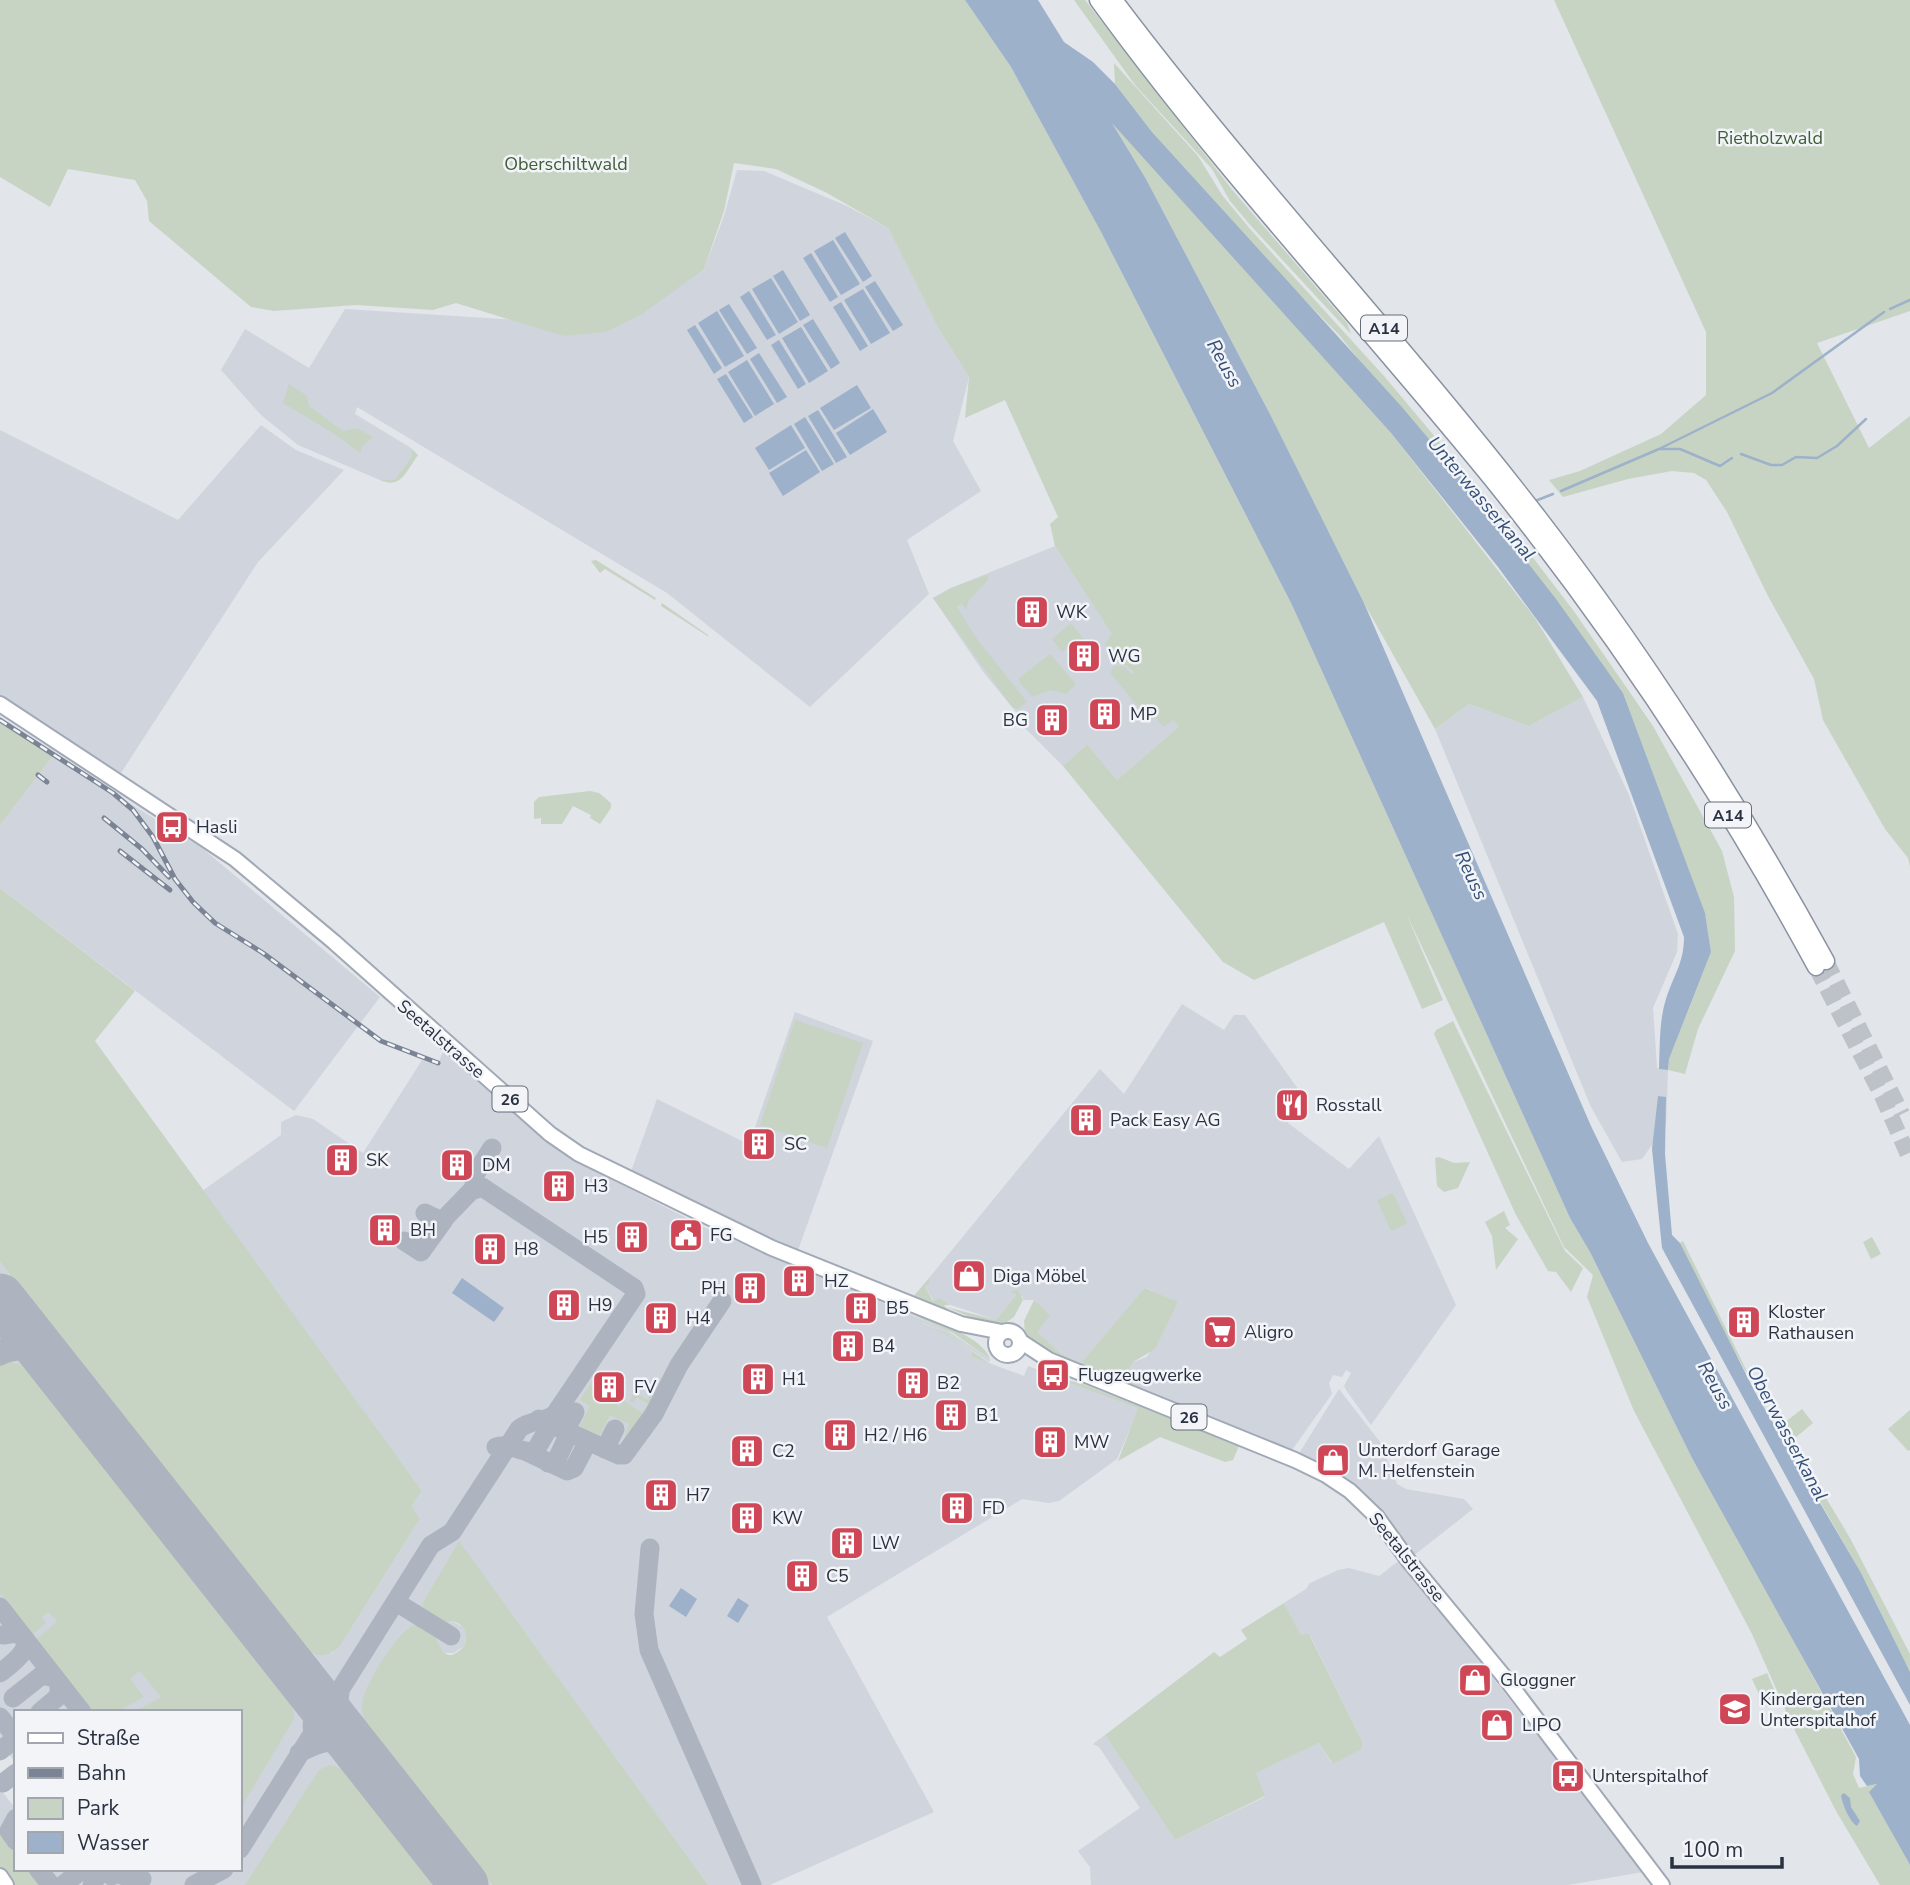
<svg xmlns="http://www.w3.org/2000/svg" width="1910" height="1885" font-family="'Nunito Sans',sans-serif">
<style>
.built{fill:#d0d4dc}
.green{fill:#c7d4c3}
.water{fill:#9db1ca}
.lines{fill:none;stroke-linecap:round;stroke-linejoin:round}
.stream{stroke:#9db1ca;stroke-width:2.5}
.taxiway{stroke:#aeb4bf;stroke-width:19}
.runway{stroke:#aeb4bf;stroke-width:49}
.highway-tunnel{stroke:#bdc1c8;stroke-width:16;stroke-dasharray:16 8;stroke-linecap:butt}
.major-casing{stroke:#a1a9b6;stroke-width:18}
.highway-casing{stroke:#8992a1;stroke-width:19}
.major{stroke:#fff;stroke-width:14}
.highway{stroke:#fff;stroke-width:16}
.rail-casing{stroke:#7b8494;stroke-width:5}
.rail{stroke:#f2f4f8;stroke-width:2.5;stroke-dasharray:8;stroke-linecap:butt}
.labels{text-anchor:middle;stroke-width:5;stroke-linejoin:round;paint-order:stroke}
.shield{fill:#f2f4f8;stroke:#666c79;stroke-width:2}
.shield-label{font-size:16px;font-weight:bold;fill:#2a3242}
.park-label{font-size:18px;fill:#3d5e37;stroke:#f2f4f8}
.poi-label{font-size:18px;fill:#2a3242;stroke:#f2f4f8;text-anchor:start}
.street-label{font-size:18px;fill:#2a3242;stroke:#f2f4f8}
.water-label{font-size:19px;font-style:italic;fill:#334f77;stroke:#f2f4f8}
</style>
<rect width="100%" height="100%" fill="#e2e5ea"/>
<g class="built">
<polygon points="737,170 764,171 847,206 888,228 937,326 969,377 953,441 981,491 907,540 929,594 810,707 667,593 357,407 355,414 411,448 412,456 395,481 380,480 298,445 261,415 221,370 245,329 309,368 345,309 518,320 563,336 704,269 724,216"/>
<polygon points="261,425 296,450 344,470 258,562 121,773 0,696 0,430 178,520"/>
<polygon points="1055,546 1137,671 1178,727 1117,780 1087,744 1063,766 1022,725 1021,718 984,673 933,598 951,588"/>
<polygon points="1583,697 1629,795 1678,934 1677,952 1653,1008 1657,1068 1668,1070 1666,1125 1642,1159 1622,1162 1591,1107 1435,729 1469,704 1529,726"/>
<polygon points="53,756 202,848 380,997 294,1111 0,888 0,825"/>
<polygon points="1182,1004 1224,1030 1234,1015 1245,1015 1306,1100 1288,1123 1349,1169 1379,1136 1456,1305 1371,1425 1346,1390 1344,1386 1351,1373 1346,1370 1342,1377 1333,1375 1329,1383 1332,1394 1292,1450 1141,1392 1125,1379 1133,1362 1147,1357 1178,1303 1146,1288 1081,1363 1061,1354 1036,1332 1039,1307 1034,1300 1023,1300 1023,1297 1012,1292 1016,1295 996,1320 942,1302 939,1298 934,1301 925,1287 930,1284 929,1278 1100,1069 1124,1094"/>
<polygon points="795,1012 873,1041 797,1253 629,1177 657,1099 744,1142 755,1127"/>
<polygon points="443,1052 535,1132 577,1162 706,1228 945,1329 990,1359 989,1362 945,1332 918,1322 945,1334 973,1353 973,1357 1024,1376 1028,1366 1139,1408 1117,1459 1059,1501 1049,1503 1022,1499 827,1617 934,1812 770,1885 708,1885 459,1542 422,1604 423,1609 440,1624 452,1621 463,1627 467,1634 464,1646 454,1653 445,1653 438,1647 433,1633 425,1627 364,1719 367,1727 492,1885 43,1885 31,1869 240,1869 240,1712 16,1712 16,1763 0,1743 0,1262 302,1644 332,1653 340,1646 420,1519 412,1506 422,1491 202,1191 281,1135 281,1122 296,1115 313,1119 363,1153 422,1060 437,1065"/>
<polygon points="1339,1389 1380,1442 1397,1484 1406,1489 1464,1499 1473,1509 1408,1560 1377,1517 1295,1460"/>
<polygon points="1401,1559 1643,1872 1568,1885 1091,1885 1090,1867 1078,1851 1140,1808 1099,1747 1093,1744 1105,1735 1175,1840 1265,1797 1255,1773 1319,1743 1331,1762 1363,1743 1310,1635 1301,1635 1284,1603 1306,1589 1310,1583 1338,1570 1349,1568 1379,1576"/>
<polygon points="0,1789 16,1809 16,1850 0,1830"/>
</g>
<g class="green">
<polygon points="0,0 965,0 1011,67 1101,232 1292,605 1570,1218 1590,1252 1692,1458 1743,1546 1856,1757 1853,1774 1859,1788 1877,1784 1870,1793 1910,1865 1910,1885 1880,1885 1836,1811 1793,1727 1752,1634 1634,1411 1587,1297 1593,1275 1564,1247 1406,913 1443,1000 1422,1009 1384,922 1254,980 1223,962 1063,766 1087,744 1117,780 1178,727 1173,720 1163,727 1155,717 1150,721 1110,673 1114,666 1125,667 1131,674 1134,672 1126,665 1118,664 1105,644 1112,634 1055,546 1050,524 1058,517 1005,400 965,418 969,377 937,326 888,228 827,193 776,169 734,163 724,211 704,269 642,314 606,332 563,336 456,303 433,310 356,305 274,311 251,307 149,221 147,201 135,180 68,169 50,207 0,177"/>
<polygon points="1074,0 1085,0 1234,192 1347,323 1351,334 1251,226 1230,201 1212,169 1135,85"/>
<polygon points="1554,0 1910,0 1910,311 1817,343 1869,448 1910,416 1910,867 1908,858 1885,829 1823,720 1814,679 1768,596 1727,512 1706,480 1694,473 1672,471 1628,479 1563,497 1549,480 1580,471 1661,434 1706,395 1706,332"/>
<polygon points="1114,63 1198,156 1222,195 1251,230 1384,376 1498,512 1573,610 1653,726 1722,851 1734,897 1735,951 1698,1029 1685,1074 1668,1070 1669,1059 1711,952 1705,914 1623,693 1340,336 1284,279 1152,132 1115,84"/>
<polygon points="1111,121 1391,433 1535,618 1583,697 1529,726 1469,704 1435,729 1364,603 1271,416 1146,179"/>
<polygon points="289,384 307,396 309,406 343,431 357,428 373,437 363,445 360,453 333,433 283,403"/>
<path d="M411,448l7,7c-11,15 -17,35 -38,25h15l17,-24z"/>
<polygon points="596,560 656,598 655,600 605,569 600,573 591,561"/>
<polygon points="987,575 989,579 969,600 966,609 961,603 957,607 977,639 1027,702 1018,709 1012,707 933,598 951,588"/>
<polygon points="662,603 708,635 709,637 661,606"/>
<polygon points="1071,623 1086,642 1090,641 1083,647 1076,640 1062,652 1052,639"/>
<polygon points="1050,654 1076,684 1066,694 1050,690 1033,697 1020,683 1019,678"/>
<polygon points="0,723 53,756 0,825"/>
<polygon points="590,791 599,793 611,803 611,808 600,824 590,818 591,815 573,806 562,824 541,824 541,818 534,819 534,802 539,797"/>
<path d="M0,888l135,103 -40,50 327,450 -10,15 8,13 -80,127c-10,10 -19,12 -32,5l-308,-389z"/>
<polygon points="795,1020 863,1043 827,1148 760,1125"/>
<polygon points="1453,1021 1565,1251 1583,1268 1571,1292 1556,1272 1548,1271 1516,1215 1434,1034 1436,1030"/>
<polygon points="1439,1157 1454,1163 1470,1162 1458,1188 1444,1192 1437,1186 1435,1158"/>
<polygon points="1393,1193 1407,1223 1391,1231 1377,1200"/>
<polygon points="1504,1211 1510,1225 1505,1228 1518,1239 1496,1270 1492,1236 1485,1222"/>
<polygon points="1872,1237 1881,1254 1871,1259 1863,1242"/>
<path d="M1683,1241l80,163 30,39 57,95 60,116v18c-18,-32 -32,-68 -50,-100 -61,-110 -127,-214 -180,-329z"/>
<polygon points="929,1278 930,1284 925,1287 933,1301 939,1298 950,1305 944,1305 948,1310 913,1297"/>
<polygon points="1145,1288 1178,1302 1155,1349 1133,1362 1125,1378 1140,1386 1142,1391 1046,1352 1025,1337 1024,1321 1034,1300 1050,1315 1037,1332 1061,1354 1081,1363"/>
<polygon points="1018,1290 1023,1300 1014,1317 1001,1326 989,1325 946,1307 996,1320 1016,1295 1011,1291"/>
<path d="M881,1300c26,11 102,33 109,59l-37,-26z"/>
<polygon points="916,1322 945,1332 989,1363 972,1357 972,1352 945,1334"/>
<polygon points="7,1361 25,1366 293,1705 294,1719 240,1809 240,1712 134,1712 161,1697 140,1671 130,1679 144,1697 117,1712 94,1712 36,1640 57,1621 48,1612 42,1617 46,1623 32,1635 0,1593 0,1364"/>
<polygon points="597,1374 591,1385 618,1403 618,1408 624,1401 642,1413 648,1404 637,1397 633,1403 629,1401 635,1392 647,1400 650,1395 653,1398 620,1449 629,1424 610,1415 598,1439 578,1429 590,1406 580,1400"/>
<polygon points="1054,1377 1083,1384 1239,1446 1233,1460 1225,1462 1160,1437 1118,1461 1138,1408"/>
<polygon points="1802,1409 1813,1423 1795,1438 1784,1423"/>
<polygon points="1910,1410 1910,1450 1908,1451 1888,1429"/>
<path d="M459,1541l249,344h-216l-125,-158c-4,-9 -6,-18 -4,-27 4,-19 36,-72 54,-76 5,1 12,4 15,8 8,10 11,37 32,14 5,-12 1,-22 -12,-25l-11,3 -18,-15 -1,-5z"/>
<polygon points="1284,1603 1301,1635 1309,1634 1363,1743 1361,1749 1333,1764 1319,1743 1256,1773 1265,1796 1175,1840 1105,1735 1214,1652 1220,1657 1247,1639 1241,1630"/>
<polygon points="1767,1673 1779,1701 1765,1707 1752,1679"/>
<polygon points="330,1765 345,1770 436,1885 245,1885 319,1770"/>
<polygon points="0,1830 16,1850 16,1869 31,1869 43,1885 12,1885 0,1867"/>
</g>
<g class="water">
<path d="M965,0h73l26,42 29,20 22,22 37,48 249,274 60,71 95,122 67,94 82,220 6,39 -42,107 -1,11 -9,-1c1,-23 0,-48 7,-70 8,-25 18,-36 18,-62l-87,-236 -99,-134 -107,-134 -279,-310 34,56 125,237 93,187 227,523 57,117 262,482v140l-41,-73 8,-8 -10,2 -7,-10 -1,-17 -167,-301 -102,-206 -20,-34 -278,-613 -191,-373 -90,-165z"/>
<polygon points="845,232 872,276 863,282 835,238"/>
<polygon points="833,240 860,284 841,295 814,251"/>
<polygon points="811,253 838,297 830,302 803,258"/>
<polygon points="783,270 810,315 800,321 773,276"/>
<polygon points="771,278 798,322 779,334 752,289"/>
<polygon points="875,281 903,325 893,331 865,287"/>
<polygon points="863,289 890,333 871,344 844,300"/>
<polygon points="749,291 776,335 767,340 740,297"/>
<polygon points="841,302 868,346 860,351 833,307"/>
<polygon points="729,304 757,348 747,354 719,310"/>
<polygon points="717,311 744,356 725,367 698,323"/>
<polygon points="813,319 840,363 831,369 803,325"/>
<polygon points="695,325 722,368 714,374 687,330"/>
<polygon points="801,327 828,371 809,383 782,338"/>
<polygon points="779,340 806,384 798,389 771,345"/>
<polygon points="759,353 787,397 777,403 750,359"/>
<polygon points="747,360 774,404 755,416 728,372"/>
<polygon points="726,374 753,417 744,423 717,379"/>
<polygon points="857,385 871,408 834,430 820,408"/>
<polygon points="873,409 887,432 850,455 836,433"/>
<polygon points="818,410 847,457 836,463 808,416"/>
<polygon points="805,417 834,464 822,471 794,424"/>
<polygon points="791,425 805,448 769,470 755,448"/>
<polygon points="806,450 820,472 783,496 769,473"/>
<polygon points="1658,1096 1666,1097 1665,1154 1672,1235 1680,1243 1755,1392 1861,1573 1910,1672 1910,1705 1662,1248 1652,1149"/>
<polygon points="462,1278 504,1308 494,1322 452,1293"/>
<polygon points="681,1588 697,1599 686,1617 669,1606"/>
<polygon points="738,1598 749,1605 738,1623 727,1616"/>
<path d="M1844,1793l6,5 1,9 9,14 -3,5c-7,-4 -15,-22 -16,-31z"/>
</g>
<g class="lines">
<g class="stream">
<polyline points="1890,309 1910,300"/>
<polyline points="1661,449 1680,449 1720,466 1732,458"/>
<polyline points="1741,454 1771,465 1782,465 1796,457 1817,458 1837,446 1866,419"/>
<polyline points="1561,491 1659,449 1772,393 1884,312"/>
<polyline points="1535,501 1553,494"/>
</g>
<g class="taxiway">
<polyline points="474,1182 474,1176 492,1148"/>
<polyline points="404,1241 421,1252 444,1220"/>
<path d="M0,1356c25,-11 39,-3 58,15"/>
<path d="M0,1356c13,-13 15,-30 8,-47"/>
<polyline points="539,1419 619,1455 624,1455 654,1414 679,1365 722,1301"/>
<polyline points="565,1431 575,1412"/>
<path d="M496,1447c15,-5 25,7 39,4l12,-20"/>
<polyline points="605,1449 615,1429"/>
<polyline points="527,1452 567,1471 574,1468 583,1451"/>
<polyline points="548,1463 557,1459 565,1442"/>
<polyline points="650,1548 644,1614 649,1650 752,1885"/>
<polyline points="396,1602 451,1636"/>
<polyline points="0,1607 82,1712"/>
<path d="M0,1673c11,-9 39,-27 17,-40l-14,2"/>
<polyline points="306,1685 314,1702 312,1727"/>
<polyline points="340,1693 336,1717 344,1733"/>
<polyline points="13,1698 42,1675 55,1678"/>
<polyline points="40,1712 59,1696 59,1683"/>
<polyline points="0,1717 16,1737"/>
<polyline points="0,1751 16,1738"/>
<path d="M299,1753c20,-10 38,-17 57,-4"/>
<polyline points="3,1783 16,1773"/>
<polyline points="16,1818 9,1831 16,1841"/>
<path d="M240,1849l191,-304 21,-13 67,-103c12,-10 25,-6 36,-15l81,-120 -2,-6 -152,-101 -11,4 -29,30 -17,-8"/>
<polyline points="38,1869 51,1885"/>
<polyline points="111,1876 119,1873 133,1881 142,1879"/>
<polyline points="63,1885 83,1869"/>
<polyline points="92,1885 102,1869"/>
<polyline points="194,1885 224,1869"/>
</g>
<polyline class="runway" points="0,1298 464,1885"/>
<g class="highway-tunnel">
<polyline points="1826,961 1902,1114"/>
<polyline points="1816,967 1882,1096 1910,1159"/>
</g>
<g class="major-casing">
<g id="major">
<polyline points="0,704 235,859 334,942 550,1134 579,1154 772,1248 961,1324 1002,1332"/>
<circle cx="1008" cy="1343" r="12"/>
<polyline points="1020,1341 1049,1360 1295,1460 1326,1475 1350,1491 1377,1517 1408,1560 1506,1679 1662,1885"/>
<polyline points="0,1876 6,1885"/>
</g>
</g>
<g class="highway-casing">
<g id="highway">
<path d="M1098,0c121,167 263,318 393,478 122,152 232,317 325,489"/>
<path d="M1114,0c134,178 288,341 424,517 108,140 203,289 288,444"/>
</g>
</g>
<use href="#major" class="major"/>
<use href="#highway" class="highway"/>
<g class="rail-casing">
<g id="rail">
<polyline points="0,720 113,793 133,810 153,837 175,879 193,902 215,923 263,953 381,1041 438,1063"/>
<polyline points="38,775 47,782"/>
<polyline points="104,818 142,849 169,877"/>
<polyline points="120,851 170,890"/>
</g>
</g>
<use href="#rail" class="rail"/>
</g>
<defs>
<g id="building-square" transform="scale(1.75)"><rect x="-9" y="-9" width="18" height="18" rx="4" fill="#cf4757" stroke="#f2f4f8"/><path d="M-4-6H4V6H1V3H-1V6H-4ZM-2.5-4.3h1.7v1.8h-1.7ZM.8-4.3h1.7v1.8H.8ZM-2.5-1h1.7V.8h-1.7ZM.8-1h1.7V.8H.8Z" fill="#fff"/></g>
<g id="bus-square" transform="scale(1.75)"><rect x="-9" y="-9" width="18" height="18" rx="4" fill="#cf4757" stroke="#f2f4f8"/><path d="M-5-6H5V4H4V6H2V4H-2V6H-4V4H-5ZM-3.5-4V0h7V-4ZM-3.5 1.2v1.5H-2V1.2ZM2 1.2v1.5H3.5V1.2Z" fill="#fff"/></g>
<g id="restaurant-square" transform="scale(1.75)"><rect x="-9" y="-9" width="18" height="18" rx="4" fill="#cf4757" stroke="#f2f4f8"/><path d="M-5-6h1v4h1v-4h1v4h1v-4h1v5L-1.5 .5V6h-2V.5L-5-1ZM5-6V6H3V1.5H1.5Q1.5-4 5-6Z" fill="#fff"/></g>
<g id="civic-square" transform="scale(1.75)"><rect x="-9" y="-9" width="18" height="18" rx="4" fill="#cf4757" stroke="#f2f4f8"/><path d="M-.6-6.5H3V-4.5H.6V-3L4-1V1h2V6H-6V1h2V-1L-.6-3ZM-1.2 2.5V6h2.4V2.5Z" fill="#fff"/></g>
<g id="shop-square" transform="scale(1.75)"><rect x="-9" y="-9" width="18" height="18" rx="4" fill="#cf4757" stroke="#f2f4f8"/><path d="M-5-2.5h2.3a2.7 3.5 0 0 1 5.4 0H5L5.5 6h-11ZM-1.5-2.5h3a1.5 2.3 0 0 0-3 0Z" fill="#fff"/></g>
<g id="supermarket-square" transform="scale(1.75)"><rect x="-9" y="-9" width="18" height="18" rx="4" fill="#cf4757" stroke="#f2f4f8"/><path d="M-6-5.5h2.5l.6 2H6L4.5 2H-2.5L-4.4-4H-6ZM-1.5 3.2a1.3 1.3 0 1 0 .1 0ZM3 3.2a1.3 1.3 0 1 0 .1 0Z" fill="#fff"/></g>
<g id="school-square" transform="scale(1.75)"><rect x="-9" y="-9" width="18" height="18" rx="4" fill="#cf4757" stroke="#f2f4f8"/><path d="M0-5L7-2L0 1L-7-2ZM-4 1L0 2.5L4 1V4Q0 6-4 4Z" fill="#fff"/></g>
</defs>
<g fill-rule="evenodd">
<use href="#building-square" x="1032" y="612"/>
<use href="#building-square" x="1084" y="656"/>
<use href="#building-square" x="1105" y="714"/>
<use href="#building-square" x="1052" y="720"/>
<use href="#bus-square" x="172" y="827"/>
<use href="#restaurant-square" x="1292" y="1105"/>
<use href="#building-square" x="1086" y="1120"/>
<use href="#building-square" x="759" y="1144"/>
<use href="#building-square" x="342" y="1160"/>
<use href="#building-square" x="457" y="1165"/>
<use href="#building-square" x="559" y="1186"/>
<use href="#building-square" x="385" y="1230"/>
<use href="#civic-square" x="686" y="1235"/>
<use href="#building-square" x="632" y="1237"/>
<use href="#building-square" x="490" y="1249"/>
<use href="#shop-square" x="969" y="1276"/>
<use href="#building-square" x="799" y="1281"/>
<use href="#building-square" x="750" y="1288"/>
<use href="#building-square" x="564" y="1305"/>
<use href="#building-square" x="861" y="1308"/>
<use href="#building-square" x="661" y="1318"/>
<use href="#building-square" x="1744" y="1322"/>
<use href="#supermarket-square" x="1220" y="1332"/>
<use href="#building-square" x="848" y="1346"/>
<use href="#bus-square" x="1053" y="1375"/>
<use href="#building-square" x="758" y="1379"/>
<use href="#building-square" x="913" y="1383"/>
<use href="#building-square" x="609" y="1387"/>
<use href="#building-square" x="951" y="1415"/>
<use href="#building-square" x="840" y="1435"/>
<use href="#building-square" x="1050" y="1442"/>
<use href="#building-square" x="747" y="1451"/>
<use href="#shop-square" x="1333" y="1460"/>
<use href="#building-square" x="661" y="1495"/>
<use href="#building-square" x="957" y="1508"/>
<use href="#building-square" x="747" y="1518"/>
<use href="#building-square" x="847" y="1543"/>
<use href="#building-square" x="802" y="1576"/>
<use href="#shop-square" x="1475" y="1680"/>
<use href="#school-square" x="1735" y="1709"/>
<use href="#shop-square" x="1497" y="1725"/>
<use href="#bus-square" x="1568" y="1776"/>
</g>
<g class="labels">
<g class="shield">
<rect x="1361" y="315.5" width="46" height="25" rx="5"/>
<rect x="1705" y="802.5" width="46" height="25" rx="5"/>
<rect x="492.5" y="1086.5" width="35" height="25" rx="5"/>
<rect x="1171.5" y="1404.5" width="35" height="25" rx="5"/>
</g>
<g class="shield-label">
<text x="1384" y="334">A14</text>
<text x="1728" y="821">A14</text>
<text x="510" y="1105">26</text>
<text x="1189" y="1423">26</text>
</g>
<g class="park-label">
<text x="1770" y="144">Rietholzwald</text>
<text x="566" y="170">Oberschiltwald</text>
</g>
<g class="poi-label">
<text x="1056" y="618">WK</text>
<text x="1108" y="662">WG</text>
<text x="1130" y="720">MP</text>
<text x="1028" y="726" text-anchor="end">BG</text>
<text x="196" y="833">Hasli</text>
<text x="1316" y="1111">Rosstall</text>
<text x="1110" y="1126">Pack Easy AG</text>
<text x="784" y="1150">SC</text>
<text x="366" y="1166">SK</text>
<text x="482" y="1171">DM</text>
<text x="584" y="1192">H3</text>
<text x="410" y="1236">BH</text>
<text x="710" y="1241">FG</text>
<text x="608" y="1243" text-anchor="end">H5</text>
<text x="514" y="1255">H8</text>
<text x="993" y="1282">Diga Möbel</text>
<text x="824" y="1287">HZ</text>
<text x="726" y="1294" text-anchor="end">PH</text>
<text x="588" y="1311">H9</text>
<text x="886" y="1314">B5</text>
<text x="1768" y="1318">Kloster<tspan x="1768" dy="21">Rathausen</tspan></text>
<text x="686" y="1324">H4</text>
<text x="1244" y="1338">Aligro</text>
<text x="872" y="1352">B4</text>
<text x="1078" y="1381">Flugzeugwerke</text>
<text x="782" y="1385">H1</text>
<text x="937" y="1389">B2</text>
<text x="634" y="1393">FV</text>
<text x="976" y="1421">B1</text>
<text x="864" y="1441">H2 / H6</text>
<text x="1074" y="1448">MW</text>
<text x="1358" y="1456">Unterdorf Garage<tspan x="1358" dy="21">M. Helfenstein</tspan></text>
<text x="772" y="1457">C2</text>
<text x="686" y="1501">H7</text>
<text x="982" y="1514">FD</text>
<text x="772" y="1524">KW</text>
<text x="872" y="1549">LW</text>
<text x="826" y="1582">C5</text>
<text x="1500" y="1686">Gloggner</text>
<text x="1760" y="1705">Kindergarten<tspan x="1760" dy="21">Unterspitalhof</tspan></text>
<text x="1522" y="1731">LIPO</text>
<text x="1592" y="1782">Unterspitalhof</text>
</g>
<g class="street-label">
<text transform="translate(441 1039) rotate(41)" y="6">Seetalstrasse</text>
<text transform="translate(1407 1557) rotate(51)" y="6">Seetalstrasse</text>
</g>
<g class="water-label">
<text transform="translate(1225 363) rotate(61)" y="7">Reuss</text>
<text transform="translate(1482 498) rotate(50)" y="7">Unterwasserkanal</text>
<text transform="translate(1472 875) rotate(65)" y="7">Reuss</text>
<text transform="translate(1716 1385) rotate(61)" y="7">Reuss</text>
<text transform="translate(1788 1433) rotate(62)" y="7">Oberwasserkanal</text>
</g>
</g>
<rect x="14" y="1710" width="228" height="161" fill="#f2f4f8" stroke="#a2a6af" stroke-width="2"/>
<rect x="28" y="1733" width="35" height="10" fill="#ffffff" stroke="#a2a6af" stroke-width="2"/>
<text x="77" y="1745" font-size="21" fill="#2a3242">Straße</text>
<rect x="28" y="1768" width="35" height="10" fill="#7b8494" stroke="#a2a6af" stroke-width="2"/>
<text x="77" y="1780" font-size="21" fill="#2a3242">Bahn</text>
<rect x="28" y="1798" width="35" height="21" fill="#c7d4c3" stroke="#a2a6af" stroke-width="2"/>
<text x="77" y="1815" font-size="21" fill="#2a3242">Park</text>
<rect x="28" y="1832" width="35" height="21" fill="#9db1ca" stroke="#a2a6af" stroke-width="2"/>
<text x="77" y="1850" font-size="21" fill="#2a3242">Wasser</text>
<path d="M1672 1857v10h110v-10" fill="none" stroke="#2a3242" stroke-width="3.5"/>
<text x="1682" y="1857" font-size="21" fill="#2a3242" stroke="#f2f4f8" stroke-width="5" paint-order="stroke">100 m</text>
</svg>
